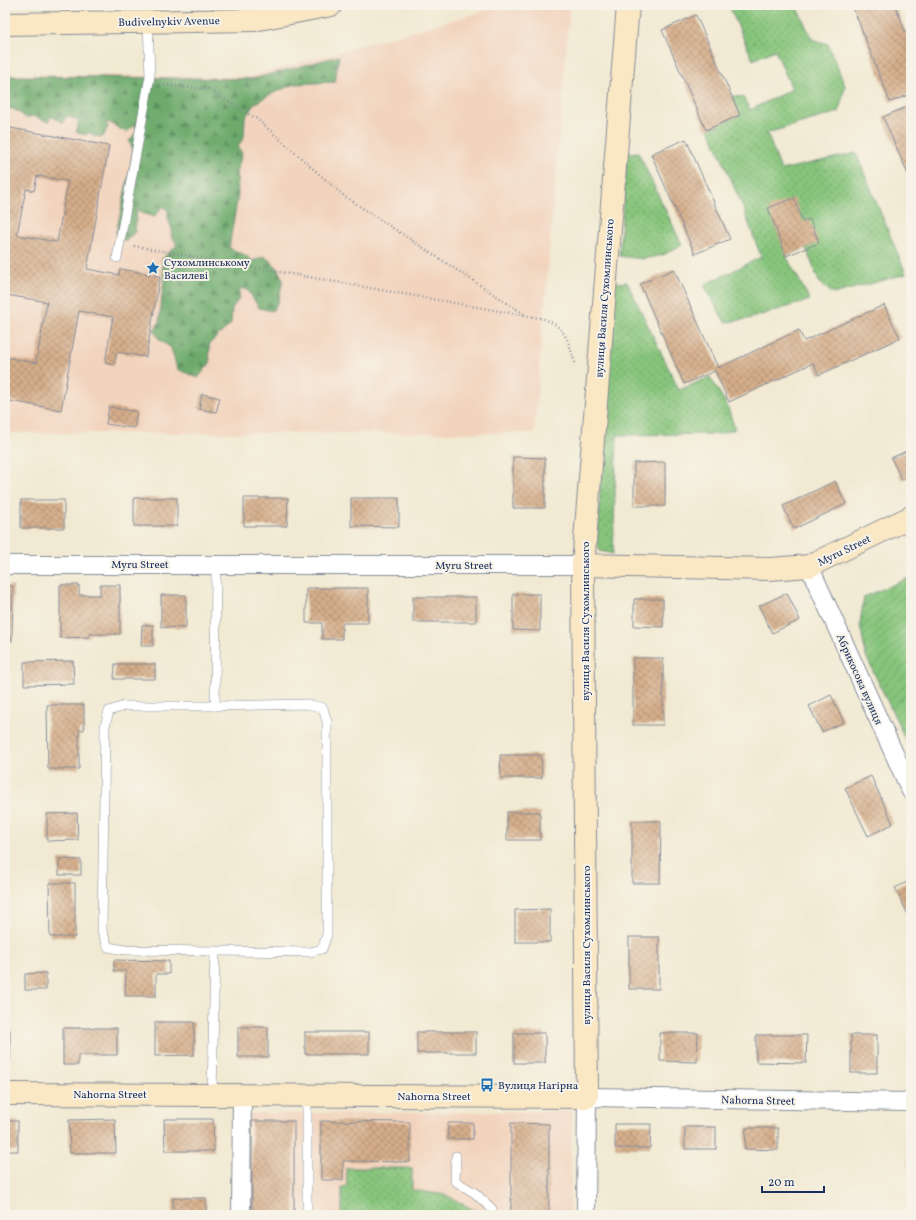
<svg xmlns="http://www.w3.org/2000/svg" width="916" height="1220" font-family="Vollkorn,serif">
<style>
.built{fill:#f2d4be}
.grass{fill:url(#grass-dots);stroke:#517a6d}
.forest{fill:url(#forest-firs);stroke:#446c65}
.garden{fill:url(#garden-furrows);stroke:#517a6d}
.building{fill:url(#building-cross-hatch);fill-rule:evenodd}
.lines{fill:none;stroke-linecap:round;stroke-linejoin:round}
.lane-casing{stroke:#868c98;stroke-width:10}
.street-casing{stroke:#868c98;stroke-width:20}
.secondary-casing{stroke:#868c98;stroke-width:24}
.path{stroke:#868c98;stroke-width:2.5;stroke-dasharray:1 3;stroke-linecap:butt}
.lane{stroke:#fff;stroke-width:9}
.street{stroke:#fff;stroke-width:18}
.secondary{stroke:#fae7c3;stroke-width:22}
.labels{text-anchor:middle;stroke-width:4;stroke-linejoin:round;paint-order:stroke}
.street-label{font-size:11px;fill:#1b2f5e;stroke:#f7f3e8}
.poi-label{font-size:11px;fill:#1b2f5e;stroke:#f7f3e8;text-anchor:start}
</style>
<defs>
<pattern id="grass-dots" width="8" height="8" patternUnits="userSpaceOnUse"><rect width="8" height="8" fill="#87c57c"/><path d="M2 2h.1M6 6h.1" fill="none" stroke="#6ea069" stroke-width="1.8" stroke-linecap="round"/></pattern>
<pattern id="forest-firs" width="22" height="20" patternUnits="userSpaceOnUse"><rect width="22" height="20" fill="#6daa6c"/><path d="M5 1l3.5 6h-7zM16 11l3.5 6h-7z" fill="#598b5c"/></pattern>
<pattern id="garden-furrows" width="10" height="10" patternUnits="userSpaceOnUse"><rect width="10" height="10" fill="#87c57c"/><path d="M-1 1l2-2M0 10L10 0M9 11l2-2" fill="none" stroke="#6ea069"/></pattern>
<pattern id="building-cross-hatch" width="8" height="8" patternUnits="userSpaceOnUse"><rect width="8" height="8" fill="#d6ae8a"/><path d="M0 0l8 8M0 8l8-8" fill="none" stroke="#ad8e74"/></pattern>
</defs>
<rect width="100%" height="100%" fill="#f7f3e8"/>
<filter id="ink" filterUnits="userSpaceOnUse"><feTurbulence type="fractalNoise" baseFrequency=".025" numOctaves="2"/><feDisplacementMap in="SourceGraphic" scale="8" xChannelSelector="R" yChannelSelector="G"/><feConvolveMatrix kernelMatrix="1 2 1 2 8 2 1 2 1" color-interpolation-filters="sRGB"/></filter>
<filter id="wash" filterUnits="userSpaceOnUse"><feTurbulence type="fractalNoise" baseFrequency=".012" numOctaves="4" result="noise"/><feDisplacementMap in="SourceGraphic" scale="16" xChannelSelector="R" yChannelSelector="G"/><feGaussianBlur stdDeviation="0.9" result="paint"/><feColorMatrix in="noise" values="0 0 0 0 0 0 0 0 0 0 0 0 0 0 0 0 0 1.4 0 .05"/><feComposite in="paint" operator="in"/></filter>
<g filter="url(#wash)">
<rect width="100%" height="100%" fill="#f1e9d1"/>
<g class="built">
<polygon points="506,5 570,5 534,433 5,433 5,74 249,77"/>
<polygon points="572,1111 570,1215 249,1215 250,1114"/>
</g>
<g class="grass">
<polygon points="727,5 796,5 812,39 828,44 845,86 839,112 767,133 781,170 856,153 906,274 833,294 819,282 806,248 786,256 810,300 748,319 725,322 704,285 761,257 744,210 709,129 740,115 732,96 743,97 750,110 792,89 775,50 753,60 729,6"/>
<polygon points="638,152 682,245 663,255 643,259 619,256 627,153"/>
<polygon points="627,282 679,390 710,377 727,405 735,429 720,434 617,435 613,554 600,551 597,543 612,283"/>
<polygon points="346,1168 412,1168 412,1190 446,1195 480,1213 480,1215 342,1215 342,1187 347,1186"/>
</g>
<path class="forest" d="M339,56l-4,26 -41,2 -25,11 -15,9 -9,14 -1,19 -6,9 4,8 -5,16 1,25 -9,53 16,7 8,6 11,-5 12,10 7,14 -5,22 -6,9 -13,-3 -11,-18 -8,-2 -1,11 -7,9 -1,16 -22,20 1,19 -12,15 -21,-9 -6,-21 -12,-9 -5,-8 5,-9 5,-42 -2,-21 14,-13v-4l-5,-6 1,-7 -4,-10v-8l-5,-5 -9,11 -12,-4 -5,-5 -2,24 -10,10 -9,-9 14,-64 3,-20 -4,-8 8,-10 -2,-7 -8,8c-9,-2 -13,-9 -21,-10l2,5 -5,10 -10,-1 -2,-4 -6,3 -9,-3 3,-12 -13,-4 -3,7 -12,-7 -3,6 -15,-6 -7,2c-6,-5 -13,-11 -21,-10v-32l248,3z"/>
<polygon class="garden" points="911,577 911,751 866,656 860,624 864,597"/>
<g id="blocks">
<g class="building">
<polygon points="852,5 895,5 911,46 911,94 890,102"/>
<polygon points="696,15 740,115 706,130 662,30"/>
<polygon points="911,105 911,181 883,117"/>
<path d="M5,127l104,19 -22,123 32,6 1,-6 40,7 -14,81 -29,-5 -3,13 -9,-2 8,-46 -34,-6 -18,99 -56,-10v-43l31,6 11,-61 -40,-7 -2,7zM37,176l31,5 -11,61 -40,-7 9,-46 8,2z"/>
<polygon points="686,139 730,239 695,254 651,154"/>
<polygon points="794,198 803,222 810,219 819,243 786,256 768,208"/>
<polygon points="674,269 718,368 799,330 804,341 884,305 900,338 819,375 813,363 729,402 715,371 684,384 640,284"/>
<polygon points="202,394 220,398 216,412 199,409"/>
<polygon points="109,407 137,412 134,428 106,424"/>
<polygon points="911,449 911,475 902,480 891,458"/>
<polygon points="513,457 545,458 545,508 513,508"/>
<polygon points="665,462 665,506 634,506 634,463"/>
<polygon points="835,481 846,504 794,529 783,506"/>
<rect x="134" y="498" width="43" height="28"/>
<polygon points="244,498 288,498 287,526 244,526"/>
<polygon points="351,498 399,498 399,527 351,526"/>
<rect x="21" y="500" width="43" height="28"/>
<polygon points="60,585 79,585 79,595 100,595 100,585 120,585 120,634 89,634 89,637 60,638"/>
<polygon points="5,586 13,586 12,641 5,641"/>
<polygon points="306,588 368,588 368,623 342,623 342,639 322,639 322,623 306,623"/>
<polygon points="787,593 800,620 772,633 759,606"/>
<polygon points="513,594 540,594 540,631 513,630"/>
<polygon points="161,595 186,595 186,628 161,627"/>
<rect x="413" y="597" width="63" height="25"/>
<polygon points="634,599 663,599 663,627 634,626"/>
<polygon points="142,625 153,625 153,646 141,646"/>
<rect x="633" y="658" width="30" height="67"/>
<polygon points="73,661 74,684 24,685 24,662"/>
<polygon points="115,664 155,664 155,679 114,679"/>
<polygon points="831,695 844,722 822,732 809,706"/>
<polygon points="47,705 84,705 84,730 79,730 79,769 48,769"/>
<polygon points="500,755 541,755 542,778 501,778"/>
<polygon points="871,776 893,824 868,836 845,788"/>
<rect x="507" y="812" width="33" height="28"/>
<polygon points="77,813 78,840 47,841 47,814"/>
<polygon points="632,821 661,821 660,883 632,883"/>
<polygon points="59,859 81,860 81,875 59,875"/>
<polygon points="911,880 911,921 895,888"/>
<polygon points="49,883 75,883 75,937 50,937"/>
<polygon points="550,909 550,942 515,942 515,910"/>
<rect x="629" y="937" width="30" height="52"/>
<polygon points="114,960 169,961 169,974 156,974 156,996 125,996 126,971 114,971"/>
<polygon points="46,973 46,990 25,990 25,974"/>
<polygon points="155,1022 194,1022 194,1055 155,1056"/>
<rect x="238" y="1027" width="30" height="30"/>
<polygon points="63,1028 117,1028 117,1055 78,1055 78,1065 63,1065"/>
<rect x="5" y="1030" width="5" height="28"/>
<rect x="305" y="1032" width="64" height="22"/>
<rect x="417" y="1032" width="59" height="21"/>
<rect x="514" y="1033" width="31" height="30"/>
<polygon points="660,1033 698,1033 697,1062 660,1061"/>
<polygon points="756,1035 807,1035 806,1063 756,1062"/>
<rect x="851" y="1035" width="26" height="38"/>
<polygon points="115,1119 116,1153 70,1153 69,1120"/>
<polygon points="164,1119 213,1119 214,1151 165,1151"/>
<rect x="5" y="1121" width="13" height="30"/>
<rect x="252" y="1121" width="42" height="94"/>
<polygon points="321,1121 410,1122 410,1162 343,1161 343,1180 321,1180"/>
<rect x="448" y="1123" width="25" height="16"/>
<polygon points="511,1123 549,1124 549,1215 511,1215"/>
<polygon points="615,1124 651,1124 650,1148 615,1148"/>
<rect x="685" y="1127" width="31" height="22"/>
<polygon points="746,1128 778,1128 778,1150 745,1149"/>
<polygon points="910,1141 911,1141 911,1167 908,1167"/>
<rect x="173" y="1198" width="33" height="17"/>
</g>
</g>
</g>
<g filter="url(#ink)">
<use href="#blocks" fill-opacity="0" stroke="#868c98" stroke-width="1"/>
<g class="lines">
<g class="lane-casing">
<g id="lane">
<polyline points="117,258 150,76 148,22"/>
<polygon points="306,704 323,708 327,722 327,935 322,949 310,952 125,950 108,947 102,931 105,726 109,711 124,706 215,706"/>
<polyline points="215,706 216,564"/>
<polyline points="212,1095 215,952"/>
<polyline points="456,1156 455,1181 475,1193 492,1209 493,1215"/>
<polyline points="307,1215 307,1095"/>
</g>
</g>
<g class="street-casing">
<g id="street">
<polyline points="5,565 583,565"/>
<polyline points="809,566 911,791"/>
<polyline points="241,1215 242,1095"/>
<polyline points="586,1215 587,1097 911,1102"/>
</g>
</g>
<g class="secondary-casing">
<g id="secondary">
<polyline points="5,24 254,20 331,5"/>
<polyline points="583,565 770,569 809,566 911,517"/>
<polyline points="5,1094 587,1097 583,565 628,5"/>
</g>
</g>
<g class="path">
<polyline points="164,85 208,89 257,119 344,196 524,314"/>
<path d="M134,246l410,73c23,8 25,26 32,47"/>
</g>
<use href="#lane" class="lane"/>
<use href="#street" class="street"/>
<use href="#secondary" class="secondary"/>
</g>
</g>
<defs>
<g id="sight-bare" transform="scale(1.08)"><path d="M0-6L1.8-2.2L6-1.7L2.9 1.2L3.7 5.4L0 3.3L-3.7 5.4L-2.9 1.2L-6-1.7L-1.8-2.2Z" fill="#1f6fb2" stroke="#f7f3e8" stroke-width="2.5" paint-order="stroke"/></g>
<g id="bus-bare" transform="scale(1.08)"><path d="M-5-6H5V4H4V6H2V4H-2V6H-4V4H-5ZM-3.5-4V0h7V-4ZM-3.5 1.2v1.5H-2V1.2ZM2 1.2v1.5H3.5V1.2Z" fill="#1f6fb2" stroke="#f7f3e8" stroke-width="2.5" paint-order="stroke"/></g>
</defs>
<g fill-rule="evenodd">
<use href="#sight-bare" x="153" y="268"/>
<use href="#bus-bare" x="487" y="1085"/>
</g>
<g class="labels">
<g class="street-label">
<text transform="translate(169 21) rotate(-1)" y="4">Budivelnykiv Avenue</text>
<text transform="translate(604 298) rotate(-86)" y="4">вулиця Василя Сухомлинського</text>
<text transform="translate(844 550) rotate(-26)" y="4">Myru Street</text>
<text x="140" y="568">Myru Street</text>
<text x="464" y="569">Myru Street</text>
<text transform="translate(585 621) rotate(-90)" y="4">вулиця Василя Сухомлинського</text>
<text transform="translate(860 679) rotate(66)" y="4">Абрикосова вулиця</text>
<text transform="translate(586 945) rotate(-90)" y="4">вулиця Василя Сухомлинського</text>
<text x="110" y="1098">Nahorna Street</text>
<text x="434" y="1100">Nahorna Street</text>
<text transform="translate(758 1100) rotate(1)" y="4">Nahorna Street</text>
</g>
<g class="poi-label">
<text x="164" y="266">Сухомлинському<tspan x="164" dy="13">Василеві</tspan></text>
<text x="498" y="1089">Вулиця Нагірна</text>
</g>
</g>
<rect width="916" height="1220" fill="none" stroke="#f7f3e8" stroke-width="20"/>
<path d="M762 1186v6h62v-6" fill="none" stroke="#1b2f5e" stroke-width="2"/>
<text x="768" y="1186" font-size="12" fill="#1b2f5e" stroke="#f7f3e8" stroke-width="3" paint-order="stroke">20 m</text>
</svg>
